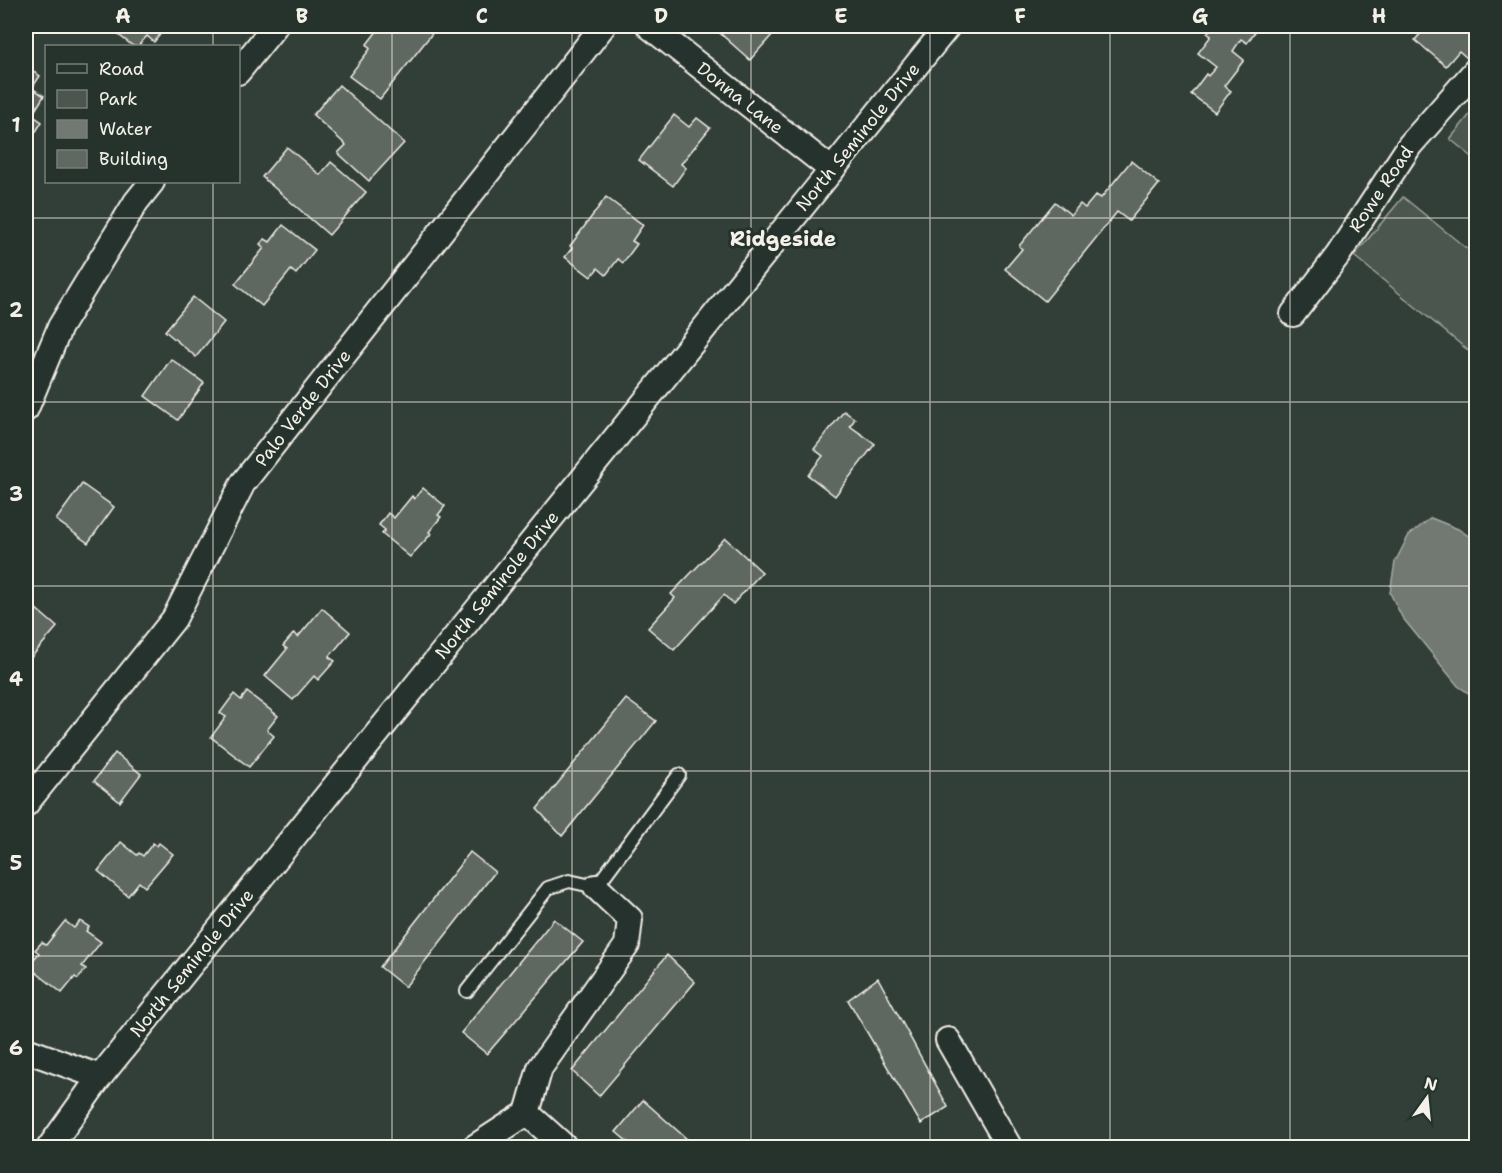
<svg xmlns="http://www.w3.org/2000/svg" width="1502" height="1173" font-family="'Shantell Sans',sans-serif">
<style>
.green{fill:#4c564f;stroke:#a0a49c;stroke-width:1.5}
.water{fill:#727972;stroke:#a6a9a1;stroke-width:1.5}
.building{fill:#5f6861;stroke:#f4f1e8;stroke-width:1.5}
.lines{fill:none;stroke-linecap:round;stroke-linejoin:round}
.service-casing{stroke:#f4f1e8;stroke-width:16}
.minor-casing{stroke:#f4f1e8;stroke-width:28}
.service{stroke:#26332d;stroke-width:12}
.minor{stroke:#26332d;stroke-width:24}
.grid{fill:none;stroke:#f4f1e8;stroke-width:1.5;stroke-opacity:0.55}
.labels{text-anchor:middle;stroke-width:6;stroke-linejoin:round;paint-order:stroke}
.street-label{font-size:18px;fill:#f4f1e8;stroke:#26332d}
.quarter-label{font-size:21px;font-weight:bold;fill:#f4f1e8;stroke:#26332d}
.neatline{fill:none;stroke:#f4f1e8;stroke-width:2}
.grid-label{font-size:20px;text-anchor:middle;font-weight:bold;fill:#f4f1e8}
</style>
<rect width="100%" height="100%" fill="#323e38"/>
<filter id="ink" filterUnits="userSpaceOnUse"><feTurbulence type="fractalNoise" baseFrequency=".0167" numOctaves="2"/><feDisplacementMap in="SourceGraphic" scale="12" xChannelSelector="R" yChannelSelector="G"/><feConvolveMatrix kernelMatrix="1 2 1 2 8 2 1 2 1" color-interpolation-filters="sRGB"/></filter>
<g filter="url(#ink)">
<g class="green">
<polygon points="1476,107 1476,160 1450,139"/>
<polygon points="1403,197 1476,256 1476,357 1354,256"/>
</g>
<polygon class="water" points="1431,518 1458,529 1476,541 1476,698 1458,686 1402,617 1390,593 1395,562 1409,535"/>
<g class="building">
<polygon points="107,26 167,26 154,42 147,36 138,46 133,46"/>
<polygon points="381,26 438,26 380,99 349,76 370,49 367,44"/>
<polygon points="712,26 780,26 750,60"/>
<polygon points="1213,26 1259,26 1247,43 1241,39 1233,51 1244,60 1224,86 1231,91 1215,112 1191,94 1206,74 1208,76 1216,67 1198,53 1211,36 1207,33"/>
<polygon points="1427,26 1476,26 1476,47 1467,58 1459,51 1446,66 1415,40"/>
<polygon points="26,66 40,76 32,88 44,96 32,115 42,122 33,136 26,132"/>
<polygon points="339,85 404,143 369,181 338,153 346,145 313,115"/>
<polygon points="674,115 689,127 697,118 710,128 681,164 686,168 673,186 639,160"/>
<polygon points="287,147 320,175 331,162 366,192 329,235 262,177"/>
<polygon points="1131,161 1159,184 1129,221 1117,212 1045,301 1005,269 1022,249 1019,246 1055,202 1071,215 1080,204 1085,208 1096,195 1101,198"/>
<polygon points="606,197 643,225 632,241 637,244 623,263 618,259 606,275 598,268 591,277 565,257 572,248 570,246"/>
<polygon points="283,225 315,250 296,274 291,270 262,306 235,284 264,248 260,244 265,239 270,242"/>
<polygon points="193,297 224,322 196,357 165,331"/>
<polygon points="171,359 204,383 178,420 145,396"/>
<polygon points="844,411 855,419 850,426 875,444 835,496 808,475 823,456 814,449"/>
<polygon points="82,484 114,507 88,543 56,520"/>
<polygon points="423,488 445,506 438,515 441,517 429,532 431,534 410,557 382,534 385,530 379,525 388,513 394,518 412,496 414,499"/>
<polygon points="725,538 762,572 733,604 724,595 674,650 648,628 675,598 671,594"/>
<polygon points="27,601 57,627 28,661 26,658"/>
<polygon points="322,608 350,632 329,657 335,661 318,680 314,676 293,700 265,676 287,649 283,646 294,633 298,637"/>
<polygon points="247,692 278,716 267,730 274,736 249,767 211,737 226,717 220,713 234,694 241,700"/>
<polygon points="626,699 656,721 562,836 537,809"/>
<polygon points="115,753 141,774 120,802 94,781"/>
<polygon points="121,842 137,855 139,853 143,856 153,843 157,846 159,843 173,854 145,887 139,882 128,896 98,871"/>
<polygon points="470,852 495,872 405,987 380,967"/>
<polygon points="554,919 583,942 487,1054 461,1033"/>
<polygon points="65,921 74,928 80,921 89,927 86,931 101,942 82,966 86,969 78,979 75,977 62,993 28,966 39,953 35,950 42,942 46,945"/>
<polygon points="667,955 695,982 599,1096 572,1071"/>
<polygon points="878,978 948,1107 921,1124 848,1000"/>
<polygon points="643,1100 697,1148 635,1148 616,1132"/>
</g>
<g class="lines">
<g class="service-casing">
<polyline id="service" points="467,991 548,888 569,881 596,887 679,775"/>
</g>
<g class="minor-casing">
<g id="minor">
<polyline points="649,26 832,170"/>
<polyline points="238,72 275,26"/>
<polyline points="1293,314 1338,255 1410,145 1476,70"/>
<polyline points="26,409 60,327 136,202 152,182"/>
<polyline points="26,804 174,619 243,483 603,26"/>
<polyline points="948,1040 1010,1148"/>
<polyline points="26,1050 100,1077"/>
<polyline points="527,1113 540,1068 627,945 630,919 596,887"/>
<polyline points="49,1148 100,1077 948,26"/>
<polyline points="473,1148 527,1113 566,1148"/>
</g>
</g>
<use href="#service" class="service"/>
<use href="#minor" class="minor"/>
</g>
</g>
<path class="grid" d="M213,26v20M392,26v1122M572,26v1122M751,26v1122M930,26v1122M1110,26v1122M1290,26v1122M213,182v966M26,218h1450M26,402h1450M26,586h1450M26,771h1450M26,956h1450"/>
<g class="labels">
<g class="street-label">
<text transform="translate(740 98) rotate(38)" y="6">Donna Lane</text>
<text transform="translate(858 137) rotate(-51)" y="6">North Seminole Drive</text>
<text transform="translate(1381 189) rotate(-56)" y="6">Rowe Road</text>
<text transform="translate(303 408) rotate(-52)" y="6">Palo Verde Drive</text>
<text transform="translate(497 585) rotate(-51)" y="6">North Seminole Drive</text>
<text transform="translate(192 963) rotate(-51)" y="6">North Seminole Drive</text>
</g>
<g class="quarter-label">
<text x="783" y="246">Ridgeside</text>
</g>
</g>
<rect width="1502" height="1173" fill="none" stroke="#26332d" stroke-width="66"/>
<rect x="45" y="45" width="195" height="138" fill="#26332d" stroke="#787f78" stroke-width="1.5"/>
<rect x="57" y="64" width="30" height="9" fill="#26332d" stroke="#787f78" stroke-width="1.5"/>
<text x="99" y="75" font-size="18" fill="#f4f1e8">Road</text>
<rect x="57" y="90" width="30" height="18" fill="#4c564f" stroke="#787f78" stroke-width="1.5"/>
<text x="99" y="105" font-size="18" fill="#f4f1e8">Park</text>
<rect x="57" y="120" width="30" height="18" fill="#727972" stroke="#787f78" stroke-width="1.5"/>
<text x="99" y="135" font-size="18" fill="#f4f1e8">Water</text>
<rect x="57" y="150" width="30" height="18" fill="#5f6861" stroke="#787f78" stroke-width="1.5"/>
<text x="99" y="165" font-size="18" fill="#f4f1e8">Building</text>
<g transform="translate(1427 1098) rotate(15)" stroke="#26332d" stroke-width="4.5" paint-order="stroke">
<path d="M0-4.5L10 22L0 15L-10 22Z" fill="#f4f1e8"/>
<text y="-9" font-size="16" font-weight="bold" text-anchor="middle" fill="#f4f1e8">N</text>
</g>
<rect x="33" y="33" width="1436" height="1107" class="neatline"/>
<g class="grid-label">
<text x="123" y="23">A</text>
<text x="302" y="23">B</text>
<text x="482" y="23">C</text>
<text x="661" y="23">D</text>
<text x="841" y="23">E</text>
<text x="1020" y="23">F</text>
<text x="1200" y="23">G</text>
<text x="1379" y="23">H</text>
<text x="16" y="132">1</text>
<text x="16" y="317">2</text>
<text x="16" y="501">3</text>
<text x="16" y="686">4</text>
<text x="16" y="870">5</text>
<text x="16" y="1055">6</text>
</g>
</svg>
